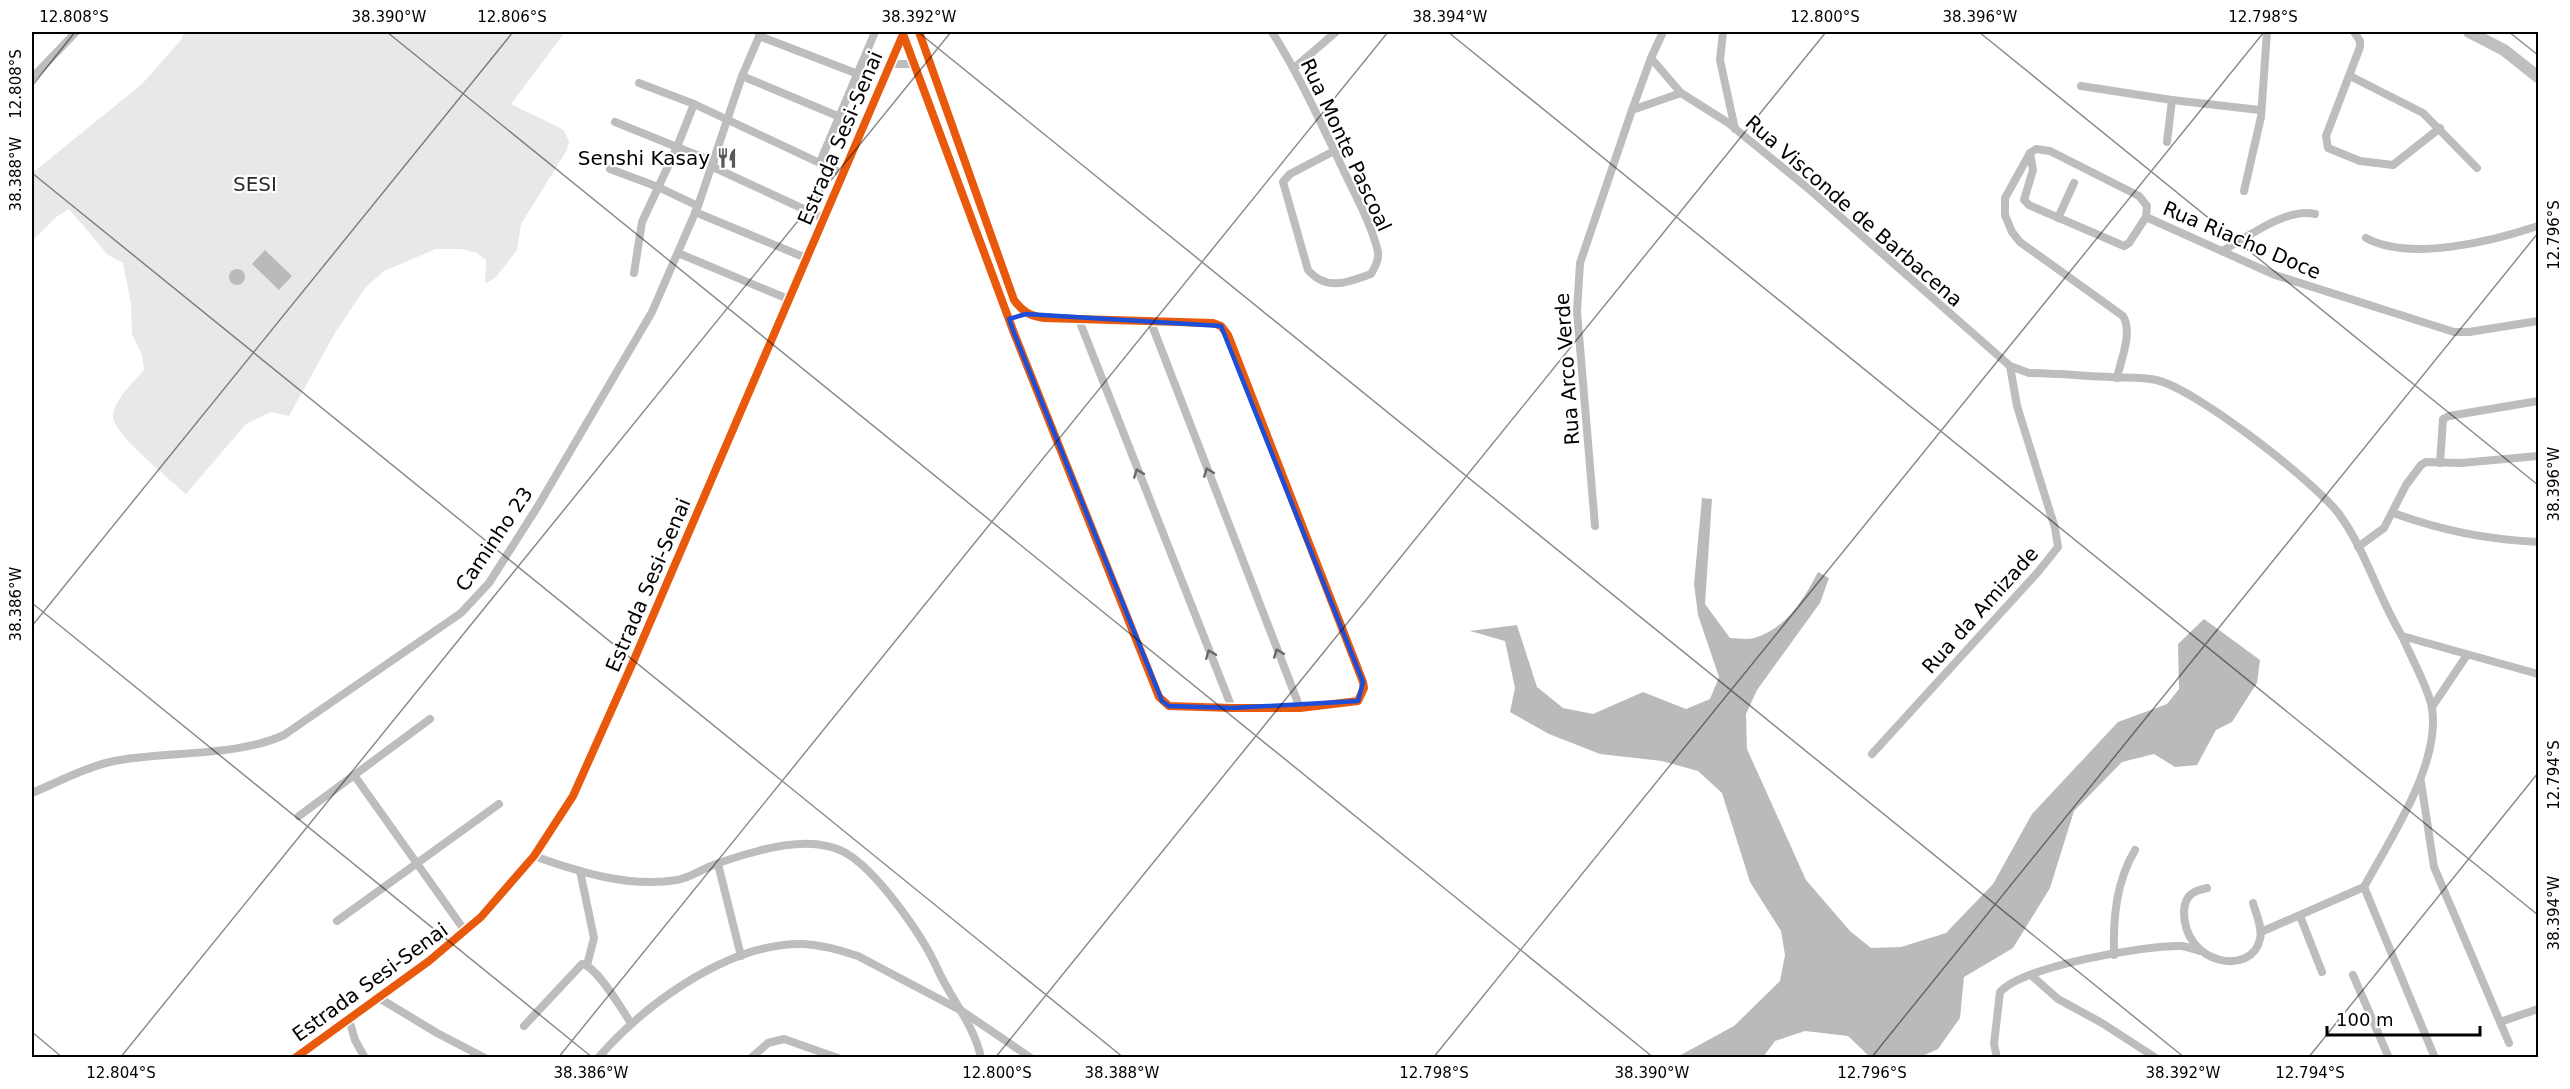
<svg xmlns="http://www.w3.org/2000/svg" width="2570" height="1089" font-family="'DejaVu Sans',sans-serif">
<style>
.green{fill:#e8e8e8}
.water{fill:#bababa}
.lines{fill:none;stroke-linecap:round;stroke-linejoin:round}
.minor{stroke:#bdbdbd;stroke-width:8}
.tertiary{stroke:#bdbdbd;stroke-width:10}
.secondary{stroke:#bfbfbf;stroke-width:12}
.cycleway-casing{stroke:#fff;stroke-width:11}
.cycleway{stroke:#e8590c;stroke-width:8}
.oneway{stroke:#686868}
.marked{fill:none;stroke:#1d4ed8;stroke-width:4.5;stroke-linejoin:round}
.ticks{fill:none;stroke:#000;stroke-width:1.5;stroke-opacity:0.45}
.labels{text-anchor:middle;stroke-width:4.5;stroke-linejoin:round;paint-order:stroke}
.street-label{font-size:20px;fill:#000;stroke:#fff}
.poi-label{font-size:20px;fill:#000;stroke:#fff;text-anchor:end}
.park-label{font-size:20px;fill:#2c2c2c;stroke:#fff}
.neatline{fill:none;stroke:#000;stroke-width:2}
.ticks-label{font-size:15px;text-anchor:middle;fill:#000}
</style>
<rect width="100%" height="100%" fill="#fff"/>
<path class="green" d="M184,32h381l-54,72 53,26 5,12 -2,8 -46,74 -4,26 -21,27 -11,7 1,-24 -9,-7 -15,-4h-26l-52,22 -19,17 -30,45 -46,83 -18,-4 -25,12 -60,70c-14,-13 -74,-61 -73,-78 1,-17 20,-33 31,-46l-2,-15 -10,-21 -1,-30 -8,-41 -15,-8 -39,-46 -13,8 -24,24v-70l4,-1 106,-86 39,-44z"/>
<g class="water">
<polygon points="265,250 292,276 279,290 252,264"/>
<circle cx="237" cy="277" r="8"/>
<path d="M1702,498l10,1 -7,105 25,34c7,0 17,2 24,0 32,-9 50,-39 64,-66l11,6 -9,25 -63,87 -11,24 1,35 59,131 44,51 21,17 30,-1 45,-14 47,-49 39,-70 86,-92 49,-18 12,-15 -1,-45 26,-25 56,41 -3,23 -25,39 -16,8 -19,35 -22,2 -21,-13 -32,8 -48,49 -24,77 -37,60 -49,29 -4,41 -22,31 -18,8h-50l-22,-21 -43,-5 -30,10 -12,16h-86l57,-31 46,-45 5,-26 -4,-24 -31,-49 -28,-89 -24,-22 -36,-10 -62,-7 -51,-20 -39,-22 5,-24 -10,-47 -35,-10 47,-6 20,62 26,21 30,6 50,-22 43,17 24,-10 9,-22 -21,-62 -4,-31z"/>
</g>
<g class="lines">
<g class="minor">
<path d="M1272,32c27,43 48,89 70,135 12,26 30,58 36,85 1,8 -3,15 -7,22 -23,8 -44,18 -63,-4l-25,-88 7,-8 44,-23"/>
<polyline points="1723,32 1720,60 1735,129"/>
<polyline points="2354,32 2360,41 2360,47 2326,136 2328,148 2360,161 2393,165 2440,128"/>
<path d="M903,34l111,299 145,364 10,9 63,2h68l58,-7 6,-13 -1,-6 -135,-347 -7,-9 -8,-3 -169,-5c-14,-2 -21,-6 -30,-18l-95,-268"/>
<polyline points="759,36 858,74"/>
<path d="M1651,58l30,35 46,29 83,68 200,176 19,7c27,0 55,3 82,4 15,1 31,0 45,3 39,8 159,102 183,134 27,37 39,83 63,122l136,38"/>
<polyline points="890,64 914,64"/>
<polyline points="1294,68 1336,32"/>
<polyline points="742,76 840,117"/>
<polyline points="2350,76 2423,113 2477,168"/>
<polyline points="32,78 76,32"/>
<polyline points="639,83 694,104 841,173"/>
<polyline points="2081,86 2172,100 2260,110"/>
<polyline points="1632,110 1681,93"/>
<polyline points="615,122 714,162"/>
<polyline points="2167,142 2172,100"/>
<polyline points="2030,153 2033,170 2024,200 2029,205 2124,246 2129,243 2146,217"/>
<polyline points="820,162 875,32"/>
<polyline points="713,167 823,218"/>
<polyline points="610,169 658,187 698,206"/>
<polyline points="2244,191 2261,117 2267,32"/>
<polyline points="695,212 806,258"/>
<polyline points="2058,218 2074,183"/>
<path d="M2366,238c44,24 127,3 172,-12"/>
<path d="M2222,251c25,-13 64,-44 93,-37"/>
<polyline points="678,253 788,299"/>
<polyline points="634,273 642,222 677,147 694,104"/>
<polyline points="1079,320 1232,708"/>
<polyline points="1150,320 1300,708"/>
<path d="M2117,378c4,-19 16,-45 6,-62l-103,-74 -8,-10 -7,-17v-17l25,-45 6,-4 14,2 89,45 8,10 -1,11 129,58 179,57h15l69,-11"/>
<polyline points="2440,463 2443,419 2449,416 2538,401"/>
<path d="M2393,513c51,18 91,26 145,29"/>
<polyline points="1595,526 1577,311 1580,263 1632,110 1651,58 1663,32"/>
<polyline points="2358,547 2384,528 2406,485 2421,465 2426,462 2461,463 2538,456"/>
<polyline points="2432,707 2467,655"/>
<polyline points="1872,754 2038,572 2058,547 2055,528 2017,406 2010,366"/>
<polyline points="354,775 465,931"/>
<polyline points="2421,782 2434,867 2509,1043"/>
<path d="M32,793c26,-11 54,-26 82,-32 52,-10 122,-4 170,-26l177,-122 28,-30 49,-77 114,-194 46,-106 44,-130 19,-44"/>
<polyline points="299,816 430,719"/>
<path d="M534,856c45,16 95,32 143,24 12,-2 22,-9 34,-14 15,-6 32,-11 47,-15 26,-7 61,-12 86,1 32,17 78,83 93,116 13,30 37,56 44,90"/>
<polyline points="718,864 741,956"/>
<polyline points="580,871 594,938 587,965"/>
<path d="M2364,887c26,-48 77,-123 68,-179 -3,-19 -22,-53 -30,-72"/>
<polyline points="2364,887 2435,1058"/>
<path d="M2207,888c-14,3 -22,7 -23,23 -1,54 68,66 76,28 3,-11 -4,-25 -7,-36"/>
<polyline points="2300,916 2322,972"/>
<polyline points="337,921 499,804"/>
<polyline points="2261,932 2364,887"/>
<path d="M2114,955c-1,-37 2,-73 21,-105"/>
<polyline points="2353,975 2389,1058"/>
<polyline points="2032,976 2058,999 2102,1023 2156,1058"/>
<polyline points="379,998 437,1033 485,1058"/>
<polyline points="349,1019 355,1040 365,1058"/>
<polyline points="2500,1022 2538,1009"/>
<path d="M524,1026l58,-62c15,2 40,46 49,59"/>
<path d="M598,1058c47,-54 131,-116 206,-114 18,1 36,6 54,12l104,55 69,47"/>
<polyline points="751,1058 768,1043 784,1039 838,1058"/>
<path d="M1997,1058l-3,-14 6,-52c24,-26 145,-47 182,-46 6,1 12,3 18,5"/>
</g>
<polyline class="tertiary" points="295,1058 429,961 481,917 534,856 573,796 633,662 904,32"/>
<polyline class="secondary" points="2469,32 2504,50 2538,77"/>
<g class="cycleway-casing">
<g id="cycleway">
<path d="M903,34l111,299 145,364 10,9 63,2h68l58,-7 6,-13 -1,-6 -135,-347 -7,-9 -8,-3 -169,-5c-14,-2 -21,-6 -30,-18l-95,-268"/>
<polyline points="295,1058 429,961 481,917 534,856 573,796 633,662 904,32"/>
</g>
</g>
<use href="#cycleway" class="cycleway"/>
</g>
<defs><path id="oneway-chevron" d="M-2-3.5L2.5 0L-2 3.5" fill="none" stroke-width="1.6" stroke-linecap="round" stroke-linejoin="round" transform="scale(1.5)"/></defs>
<g class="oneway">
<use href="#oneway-chevron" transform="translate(1208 472) rotate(-111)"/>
<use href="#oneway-chevron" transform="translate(1138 473) rotate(-111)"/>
<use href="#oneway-chevron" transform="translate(1278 653) rotate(-111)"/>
<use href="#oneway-chevron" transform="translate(1210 654) rotate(-112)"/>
</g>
<path class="marked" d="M1026,314l195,12 142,356 -5,19 -126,7 -63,-2 -7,-5 -148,-368 -5,-14z"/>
<path class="ticks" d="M387,32l1267,1026M918,32l1267,1026M1448,32l1090,883M1979,32l559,453M2509,32l29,23M32,86l43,-54M32,173l1092,885M32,603l561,455M32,626l481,-594M32,1032l31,26M120,1058l831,-1026M558,1058l830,-1026M995,1058l831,-1026M1433,1058l831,-1026M1871,1058l667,-825M2308,1058l230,-285"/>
<defs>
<g id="restaurant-bare" transform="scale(1.62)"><path d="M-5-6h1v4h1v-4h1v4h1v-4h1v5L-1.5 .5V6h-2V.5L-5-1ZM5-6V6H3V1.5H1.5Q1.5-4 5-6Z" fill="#595959" stroke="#fff" stroke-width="2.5" paint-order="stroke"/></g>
</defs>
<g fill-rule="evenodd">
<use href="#restaurant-bare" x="727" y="158"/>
</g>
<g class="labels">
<g class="street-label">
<text transform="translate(840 138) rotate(-67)" y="7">Estrada Sesi-Senai</text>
<text transform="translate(1346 145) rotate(65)" y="7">Rua Monte Pascoal</text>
<text transform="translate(1854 211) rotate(41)" y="7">Rua Visconde de Barbacena</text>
<text transform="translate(2242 240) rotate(23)" y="7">Rua Riacho Doce</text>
<text transform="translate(1567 369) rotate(-94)" y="7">Rua Arco Verde</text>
<text transform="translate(494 539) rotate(-56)" y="7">Caminho 23</text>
<text transform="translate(648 585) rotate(-67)" y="7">Estrada Sesi-Senai</text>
<text transform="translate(1980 610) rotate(-48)" y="7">Rua da Amizade</text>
<text transform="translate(370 982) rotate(-36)" y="7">Estrada Sesi-Senai</text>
</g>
<g class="poi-label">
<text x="710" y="165">Senshi Kasay</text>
</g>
<g class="park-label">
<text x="255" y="191">SESI</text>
</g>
</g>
<rect width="2570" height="1089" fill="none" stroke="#ffffff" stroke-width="66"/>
<path d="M2327 1026v9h153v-9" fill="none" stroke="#000000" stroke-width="3"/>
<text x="2336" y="1026" font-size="18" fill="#000000" stroke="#ffffff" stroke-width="4.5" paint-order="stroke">100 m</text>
<rect x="33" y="33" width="2504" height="1023" class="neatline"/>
<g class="ticks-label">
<text x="74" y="22">12.808°S</text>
<text x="389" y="22">38.390°W</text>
<text x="512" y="22">12.806°S</text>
<text x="919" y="22">38.392°W</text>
<text x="1450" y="22">38.394°W</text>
<text x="1825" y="22">12.800°S</text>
<text x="1980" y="22">38.396°W</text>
<text x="2263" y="22">12.798°S</text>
<text transform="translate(16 84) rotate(-90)" y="5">12.808°S</text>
<text transform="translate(16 174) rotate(-90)" y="5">38.388°W</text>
<text transform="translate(2554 235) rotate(-90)" y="5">12.796°S</text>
<text transform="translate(2554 484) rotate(-90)" y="5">38.396°W</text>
<text transform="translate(16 604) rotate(-90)" y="5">38.386°W</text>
<text transform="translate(2554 775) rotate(-90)" y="5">12.794°S</text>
<text transform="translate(2554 913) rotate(-90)" y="5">38.394°W</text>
<text x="121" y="1078">12.804°S</text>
<text x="591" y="1078">38.386°W</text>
<text x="997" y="1078">12.800°S</text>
<text x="1122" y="1078">38.388°W</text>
<text x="1434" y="1078">12.798°S</text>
<text x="1652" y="1078">38.390°W</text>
<text x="1872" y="1078">12.796°S</text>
<text x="2183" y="1078">38.392°W</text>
<text x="2310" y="1078">12.794°S</text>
</g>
</svg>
